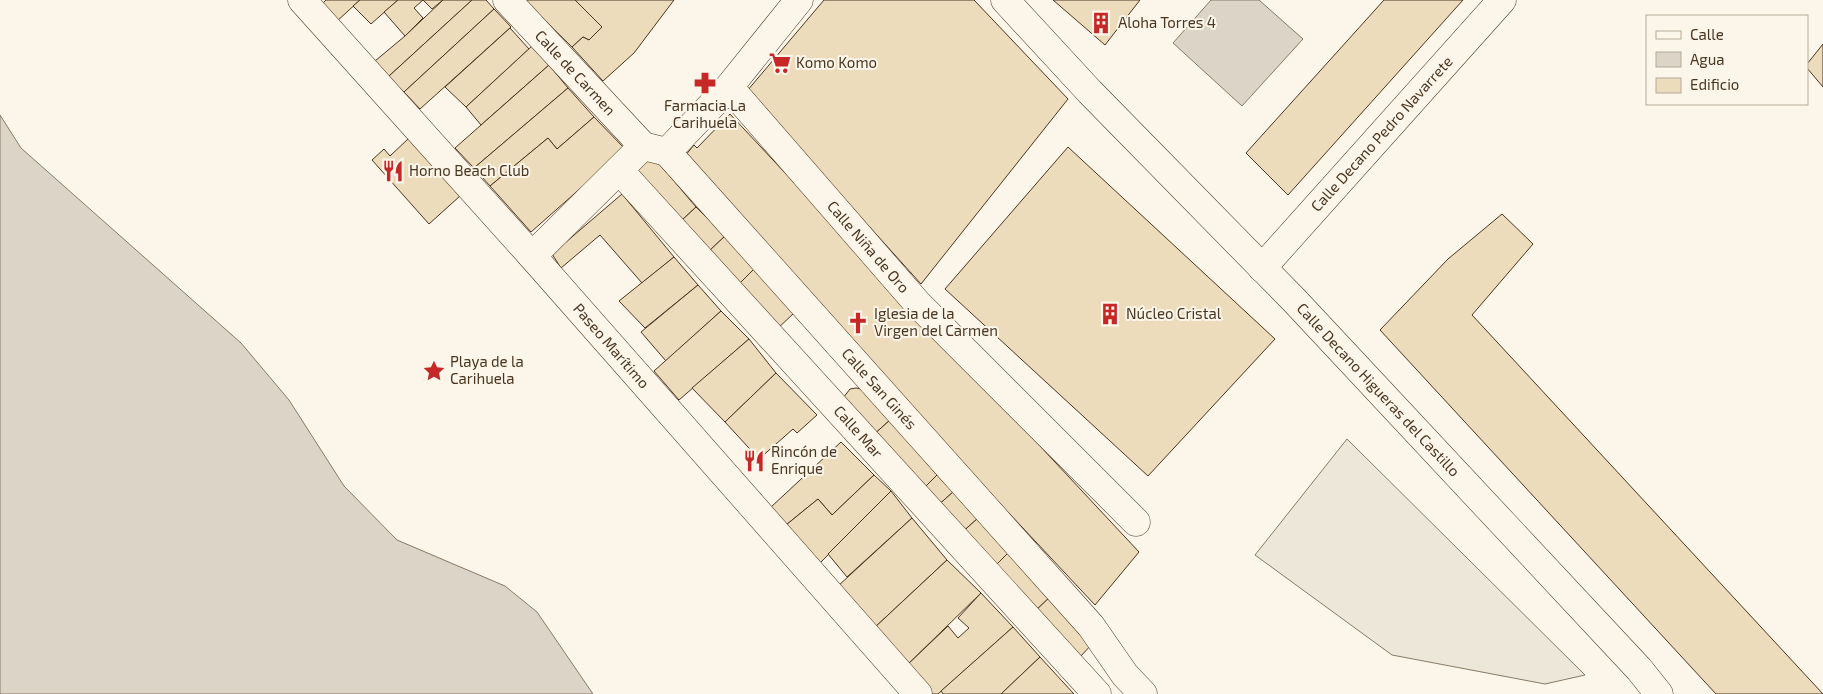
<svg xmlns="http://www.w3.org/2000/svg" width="1823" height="694" font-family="'Exo 2',sans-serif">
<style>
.parking{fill:#ede7d9;stroke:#887966}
.water{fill:#dcd4c6;stroke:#887966}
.building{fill:#ecdcbc;stroke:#4a3520}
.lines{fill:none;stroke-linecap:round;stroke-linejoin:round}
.minor-casing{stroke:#4a3520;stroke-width:29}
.minor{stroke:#fbf6e9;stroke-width:28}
.labels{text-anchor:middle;stroke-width:4;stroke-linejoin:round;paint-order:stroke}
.poi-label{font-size:15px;fill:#4a3520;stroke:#fbf6e9;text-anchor:start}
.street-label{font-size:15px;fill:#4a3520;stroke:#fbf6e9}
</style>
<rect width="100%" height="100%" fill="#fbf6e9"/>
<polygon class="parking" points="1347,439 1585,675 1545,684 1392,655 1255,555"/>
<g class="water">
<polygon points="1211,0 1259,0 1303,39 1242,106 1173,43"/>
<polygon points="0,115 21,148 241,343 289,400 344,486 397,540 505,586 537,612 593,694 0,694"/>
</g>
<g class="building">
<polygon points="326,0 360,0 336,22 321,5"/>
<polygon points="360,0 398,0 371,24 353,6"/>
<polygon points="398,0 443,0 432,9 423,0 414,8 423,18 405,36 384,12"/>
<polygon points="443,0 472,0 388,77 375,61 405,36"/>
<polygon points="472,0 486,0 494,9 404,92 388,77"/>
<polygon points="524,0 575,0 602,27 589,40 583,37 572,47"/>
<polygon points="575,0 674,0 634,53 603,81 572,47 583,37 589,40 602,27"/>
<polygon points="824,0 974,0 1068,99 921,284 747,91"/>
<polygon points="1053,0 1140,0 1105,45"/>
<polygon points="1384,0 1463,0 1288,195 1246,153"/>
<polygon points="494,9 511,27 420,109 404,92"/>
<polygon points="510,28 529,49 466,107 445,87"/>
<polygon points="1823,44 1823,87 1807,68 1807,64"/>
<polygon points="532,46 549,65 481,125 466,107"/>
<polygon points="549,65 568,88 474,168 455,148"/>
<polygon points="568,88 594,117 557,149 548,138 490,186 474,168"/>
<polygon points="730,114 1139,552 1095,605 680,162 694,145 697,148"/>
<polygon points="594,117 625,149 531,232 490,186 548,138 557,149"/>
<polygon points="409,138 460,196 429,224 372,160 384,149 390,156"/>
<polygon points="1068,147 1275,339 1148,476 945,289"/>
<polygon points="653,156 696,207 680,222 637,170"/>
<polygon points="622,194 674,257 642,283 600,235 561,268 552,254"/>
<polygon points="696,207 725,236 708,252 680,222"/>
<polygon points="1502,214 1533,244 1472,315 1823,694 1716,694 1380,330 1448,259"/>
<polygon points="725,236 755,268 737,286 708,252"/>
<polygon points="674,257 698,285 645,328 619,301"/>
<polygon points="755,268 794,313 775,331 737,286"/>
<polygon points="698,285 721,311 666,361 641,332"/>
<polygon points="721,311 749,339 679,400 654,371"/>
<polygon points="749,339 776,373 725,422 692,388"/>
<polygon points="776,373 817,415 797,433 793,429 759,459 725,422"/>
<polygon points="856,388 862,389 890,420 871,437 843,398 850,389"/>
<polygon points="890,420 937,475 920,492 871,437"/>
<polygon points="841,442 874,475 832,515 818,499 786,525 771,507"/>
<polygon points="874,475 891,491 819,564 786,525 818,499 832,515"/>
<polygon points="937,475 953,492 935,508 920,492"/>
<polygon points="891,491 912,518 847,577 828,554"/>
<polygon points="953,492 977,519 959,535 935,508"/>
<polygon points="912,518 947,560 872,630 838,586"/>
<polygon points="977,519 1009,552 992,569 959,535"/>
<polygon points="1009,552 1051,596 1033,613 992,569"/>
<polygon points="947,560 981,593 904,668 872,630"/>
<polygon points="981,593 1013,627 938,694 927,694 904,668 948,626 958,638 969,628 958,618"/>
<polygon points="1051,596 1093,643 1080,657 1033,613"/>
<polygon points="1013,627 1040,657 1001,694 943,694 941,691"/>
<polygon points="1040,657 1074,694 1001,694"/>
</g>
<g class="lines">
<g class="minor-casing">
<g id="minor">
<polyline points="302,0 532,256 918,694"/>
<polyline points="507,0 643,146"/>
<polyline points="799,0 729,87 918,304 1136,522"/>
<polyline points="1005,0 1090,92 1295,301 1639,669 1659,694"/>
<polyline points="667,152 1091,626 1125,675 1143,694"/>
<polyline points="619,170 1097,694"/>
<polyline points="532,256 643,146 667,152 729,87"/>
<polyline points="1262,268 1502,0"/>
</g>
</g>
<use href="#minor" class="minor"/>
</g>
<defs>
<g id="building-bare" transform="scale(1.725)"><path d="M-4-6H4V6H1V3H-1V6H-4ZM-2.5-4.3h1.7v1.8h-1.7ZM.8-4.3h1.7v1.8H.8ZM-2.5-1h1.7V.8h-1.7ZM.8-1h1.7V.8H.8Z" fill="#c62828" stroke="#fbf6e9" stroke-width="2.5" paint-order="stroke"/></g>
<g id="supermarket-bare" transform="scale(1.725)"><path d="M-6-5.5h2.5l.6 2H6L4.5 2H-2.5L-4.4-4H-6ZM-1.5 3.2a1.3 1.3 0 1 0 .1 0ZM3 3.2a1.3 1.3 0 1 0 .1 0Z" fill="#c62828" stroke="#fbf6e9" stroke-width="2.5" paint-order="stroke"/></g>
<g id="pharmacy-bare" transform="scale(1.725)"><path d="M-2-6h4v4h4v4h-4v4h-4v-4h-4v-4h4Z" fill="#c62828" stroke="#fbf6e9" stroke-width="2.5" paint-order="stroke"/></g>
<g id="restaurant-bare" transform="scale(1.725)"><path d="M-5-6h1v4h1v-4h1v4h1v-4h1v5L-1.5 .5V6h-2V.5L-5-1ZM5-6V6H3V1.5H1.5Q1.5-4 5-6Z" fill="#c62828" stroke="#fbf6e9" stroke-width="2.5" paint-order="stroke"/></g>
<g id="church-bare" transform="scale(1.725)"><path d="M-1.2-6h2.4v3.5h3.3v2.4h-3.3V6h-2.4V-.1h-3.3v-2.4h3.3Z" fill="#c62828" stroke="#fbf6e9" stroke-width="2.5" paint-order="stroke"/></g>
<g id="sight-bare" transform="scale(1.725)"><path d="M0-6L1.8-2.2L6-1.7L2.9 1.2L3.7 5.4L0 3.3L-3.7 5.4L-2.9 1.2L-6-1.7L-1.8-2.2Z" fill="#c62828" stroke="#fbf6e9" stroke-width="2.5" paint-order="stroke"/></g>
</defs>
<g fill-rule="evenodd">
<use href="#building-bare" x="1101" y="23"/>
<use href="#supermarket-bare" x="780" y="63"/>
<use href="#pharmacy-bare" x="705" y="83"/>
<use href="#restaurant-bare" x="393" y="171"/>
<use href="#building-bare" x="1110" y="314"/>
<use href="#church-bare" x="858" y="323"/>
<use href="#sight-bare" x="434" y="371"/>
<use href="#restaurant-bare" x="754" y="461"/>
</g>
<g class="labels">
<g class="poi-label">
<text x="1118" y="28">Aloha Torres 4</text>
<text x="796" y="68">Komo Komo</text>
<text x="705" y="111" text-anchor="middle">Farmacia La<tspan x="705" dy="17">Carihuela</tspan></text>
<text x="409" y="176">Horno Beach Club</text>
<text x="874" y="319">Iglesia de la<tspan x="874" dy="17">Virgen del Carmen</tspan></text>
<text x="1126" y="319">Núcleo Cristal</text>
<text x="450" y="367">Playa de la<tspan x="450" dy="17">Carihuela</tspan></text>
<text x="771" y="457">Rincón de<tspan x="771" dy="17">Enrique</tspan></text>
</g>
<g class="street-label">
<text transform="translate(575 73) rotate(47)" y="5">Calle de Carmen</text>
<text transform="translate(1382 134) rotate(-48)" y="5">Calle Decano Pedro Navarrete</text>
<text transform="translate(868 247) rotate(49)" y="5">Calle Niña de Oro</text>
<text transform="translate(611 346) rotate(49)" y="5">Paseo Marítimo</text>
<text transform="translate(879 389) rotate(48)" y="5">Calle San Ginés</text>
<text transform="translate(1378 390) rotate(47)" y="5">Calle Decano Higueras del Castillo</text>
<text transform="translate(858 432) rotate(48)" y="5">Calle Mar</text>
</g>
</g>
<rect x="1646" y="15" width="162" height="90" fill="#fbf6e9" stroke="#b4a999"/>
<rect x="1656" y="31" width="25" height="8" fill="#fbf6e9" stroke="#b4a999"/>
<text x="1690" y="40" font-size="15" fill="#4a3520">Calle</text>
<rect x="1656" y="52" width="25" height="15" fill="#dcd4c6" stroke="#b4a999"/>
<text x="1690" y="65" font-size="15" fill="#4a3520">Agua</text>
<rect x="1656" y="78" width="25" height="15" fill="#ecdcbc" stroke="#b4a999"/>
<text x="1690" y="90" font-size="15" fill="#4a3520">Edificio</text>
</svg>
